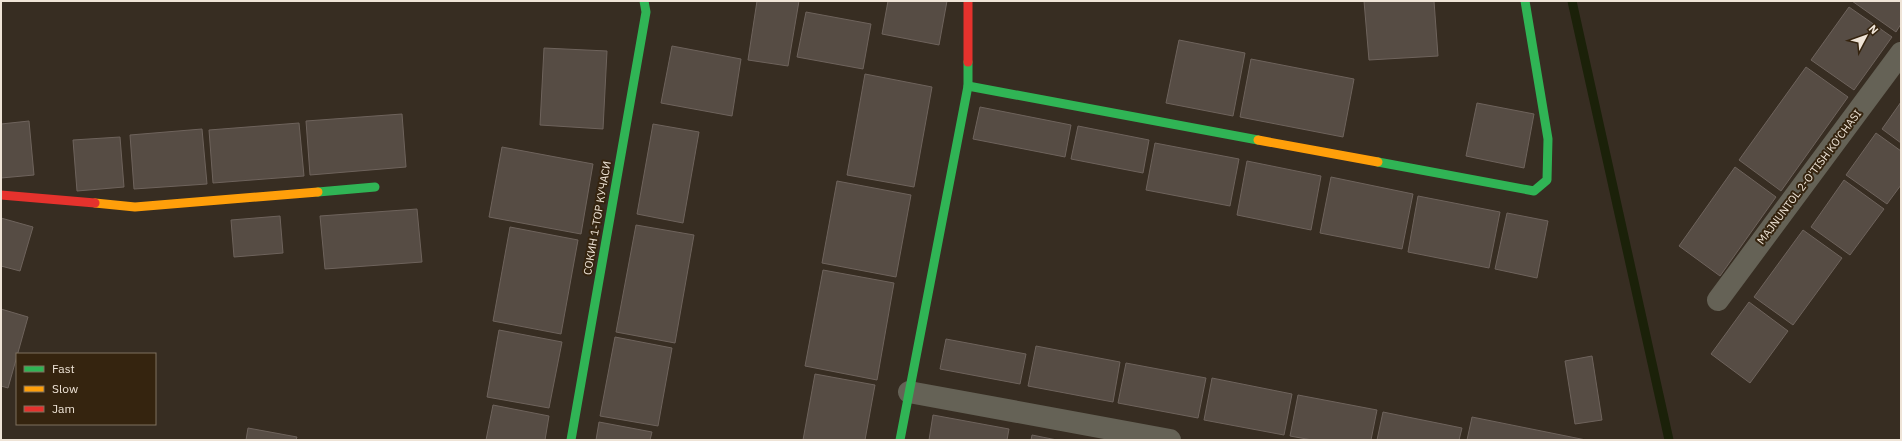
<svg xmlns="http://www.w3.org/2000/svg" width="1902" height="441" font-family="'IBM Plex Sans',sans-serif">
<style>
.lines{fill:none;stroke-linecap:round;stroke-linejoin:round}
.stream{stroke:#1b2109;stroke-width:9}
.building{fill:#564c44;stroke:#6e635c}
.street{stroke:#656256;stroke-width:22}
.fast{stroke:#30b455;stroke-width:9}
.slow{stroke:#ff9f0a;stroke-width:9}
.jam{stroke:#e5322d;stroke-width:9}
.labels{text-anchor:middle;stroke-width:4;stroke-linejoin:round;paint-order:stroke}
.street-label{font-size:11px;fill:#efe4d7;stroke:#35240f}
</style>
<rect width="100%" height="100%" fill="#372d22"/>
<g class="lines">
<polyline class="stream" points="1572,1 1669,440"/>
</g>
<g class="building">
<polygon points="757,1 799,1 788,66 748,60"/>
<polygon points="888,1 947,1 939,45 882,34"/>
<polygon points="1364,1 1434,1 1438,56 1369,60"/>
<polygon points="1852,1 1901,1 1901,24 1896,32"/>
<polygon points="1849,7 1892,37 1854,90 1811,60"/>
<polygon points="806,12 871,24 863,69 797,57"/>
<polygon points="1179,40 1245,53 1233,116 1166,103"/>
<polygon points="672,46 741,59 732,116 661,103"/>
<polygon points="544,48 607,51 603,129 540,125"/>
<polygon points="1251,59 1354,79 1343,137 1240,117"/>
<polygon points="1806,67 1848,97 1781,191 1739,160"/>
<polygon points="865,74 932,87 914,187 847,175"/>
<polygon points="1901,102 1901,143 1882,129"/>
<polygon points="1477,103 1534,114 1524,168 1466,156"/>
<polygon points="980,107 1071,125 1065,157 973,139"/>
<polygon points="402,114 406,167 310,175 306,121"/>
<polygon points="29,121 34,175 1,178 1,124"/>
<polygon points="299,123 304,176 213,183 209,130"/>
<polygon points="653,124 699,132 683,223 637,214"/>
<polygon points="1078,126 1149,140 1143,173 1071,159"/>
<polygon points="202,129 207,184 134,189 130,135"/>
<polygon points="1876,133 1901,151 1901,185 1887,204 1846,175"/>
<polygon points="120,137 124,187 77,191 73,140"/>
<polygon points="1155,143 1239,159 1230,206 1146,190"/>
<polygon points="502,147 593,164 581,234 489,217"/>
<polygon points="1247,161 1321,176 1311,230 1237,215"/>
<polygon points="1735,167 1776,197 1720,276 1679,246"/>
<polygon points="1331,177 1413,194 1402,249 1320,233"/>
<polygon points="1844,180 1884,209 1850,255 1811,227"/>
<polygon points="837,181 911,195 896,277 822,263"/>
<polygon points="1418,196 1500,212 1489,268 1408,252"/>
<polygon points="417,209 422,262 325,269 320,216"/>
<polygon points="1507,213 1548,221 1537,278 1495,269"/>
<polygon points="280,216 283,253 234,257 231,220"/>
<polygon points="1,218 33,227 20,271 1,266"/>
<polygon points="636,225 694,235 675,343 616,332"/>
<polygon points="510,227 578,240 561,334 493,321"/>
<polygon points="1803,230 1842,258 1793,325 1754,297"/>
<polygon points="823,270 894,283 877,380 805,366"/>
<polygon points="1749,302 1788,331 1750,383 1711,354"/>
<polygon points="1,309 28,317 8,388 1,386"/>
<polygon points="499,330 562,342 549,408 487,397"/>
<polygon points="615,337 672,348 658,426 600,416"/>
<polygon points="946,339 1026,354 1020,384 940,369"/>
<polygon points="1036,346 1120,362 1113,402 1028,386"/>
<polygon points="1592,356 1602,420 1575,424 1565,361"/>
<polygon points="1126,363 1206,378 1198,418 1118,403"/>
<polygon points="815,374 875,385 865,440 803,440"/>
<polygon points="1212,378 1292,394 1284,435 1204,420"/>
<polygon points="1298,395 1377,410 1371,440 1312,440 1290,436"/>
<polygon points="493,405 549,416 545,440 486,440"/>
<polygon points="1383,412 1462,428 1459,440 1377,440"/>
<polygon points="933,415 1009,429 1007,440 929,440"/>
<polygon points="1472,417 1586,440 1467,440"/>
<polygon points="599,422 652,432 650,440 596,440"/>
<polygon points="248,428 297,437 296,440 246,440"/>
<polygon points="1032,435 1057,440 1031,440"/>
</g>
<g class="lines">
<g class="street">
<polyline points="1718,300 1901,53"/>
<polyline points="909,392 1170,440"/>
</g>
<g class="fast">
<polyline points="968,86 1258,140"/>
<polyline points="1378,162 1534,191 1547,180 1548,139 1525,1"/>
<polyline points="318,192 375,187"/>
<polyline points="571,440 646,12 644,1"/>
<polyline points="900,440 968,86 968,62"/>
</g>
<g class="slow">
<polyline points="1258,140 1378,162"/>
<polyline points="95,203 135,207 318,192"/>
</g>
<g class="jam">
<polyline points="968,1 968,62"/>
<polyline points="1,195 95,203"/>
</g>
</g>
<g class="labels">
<g class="street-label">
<text transform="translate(1809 177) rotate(-53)" y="4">MAJNUNTOL 2-O'TISH KO'CHASI</text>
<text transform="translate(597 218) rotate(-80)" y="4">СОКИН 1-ТОР KУЧАСИ</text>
</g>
</g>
<rect width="1902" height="441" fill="none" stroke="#efe4d7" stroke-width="4"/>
<rect x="16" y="353" width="140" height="72" fill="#35240f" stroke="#7f715f"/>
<rect x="24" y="366" width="20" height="6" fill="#30b455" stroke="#7f715f"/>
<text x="52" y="373" font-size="12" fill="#efe4d7">Fast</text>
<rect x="24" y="386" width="20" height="6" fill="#ff9f0a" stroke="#7f715f"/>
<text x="52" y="393" font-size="12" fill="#efe4d7">Slow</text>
<rect x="24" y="406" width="20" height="6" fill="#e5322d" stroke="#7f715f"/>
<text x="52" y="413" font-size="12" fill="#efe4d7">Jam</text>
<g transform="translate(1866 36) rotate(49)" stroke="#35240f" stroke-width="3" paint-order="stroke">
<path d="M0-3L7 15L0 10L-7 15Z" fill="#efe4d7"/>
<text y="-6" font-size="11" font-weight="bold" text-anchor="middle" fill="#efe4d7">N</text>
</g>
</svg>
